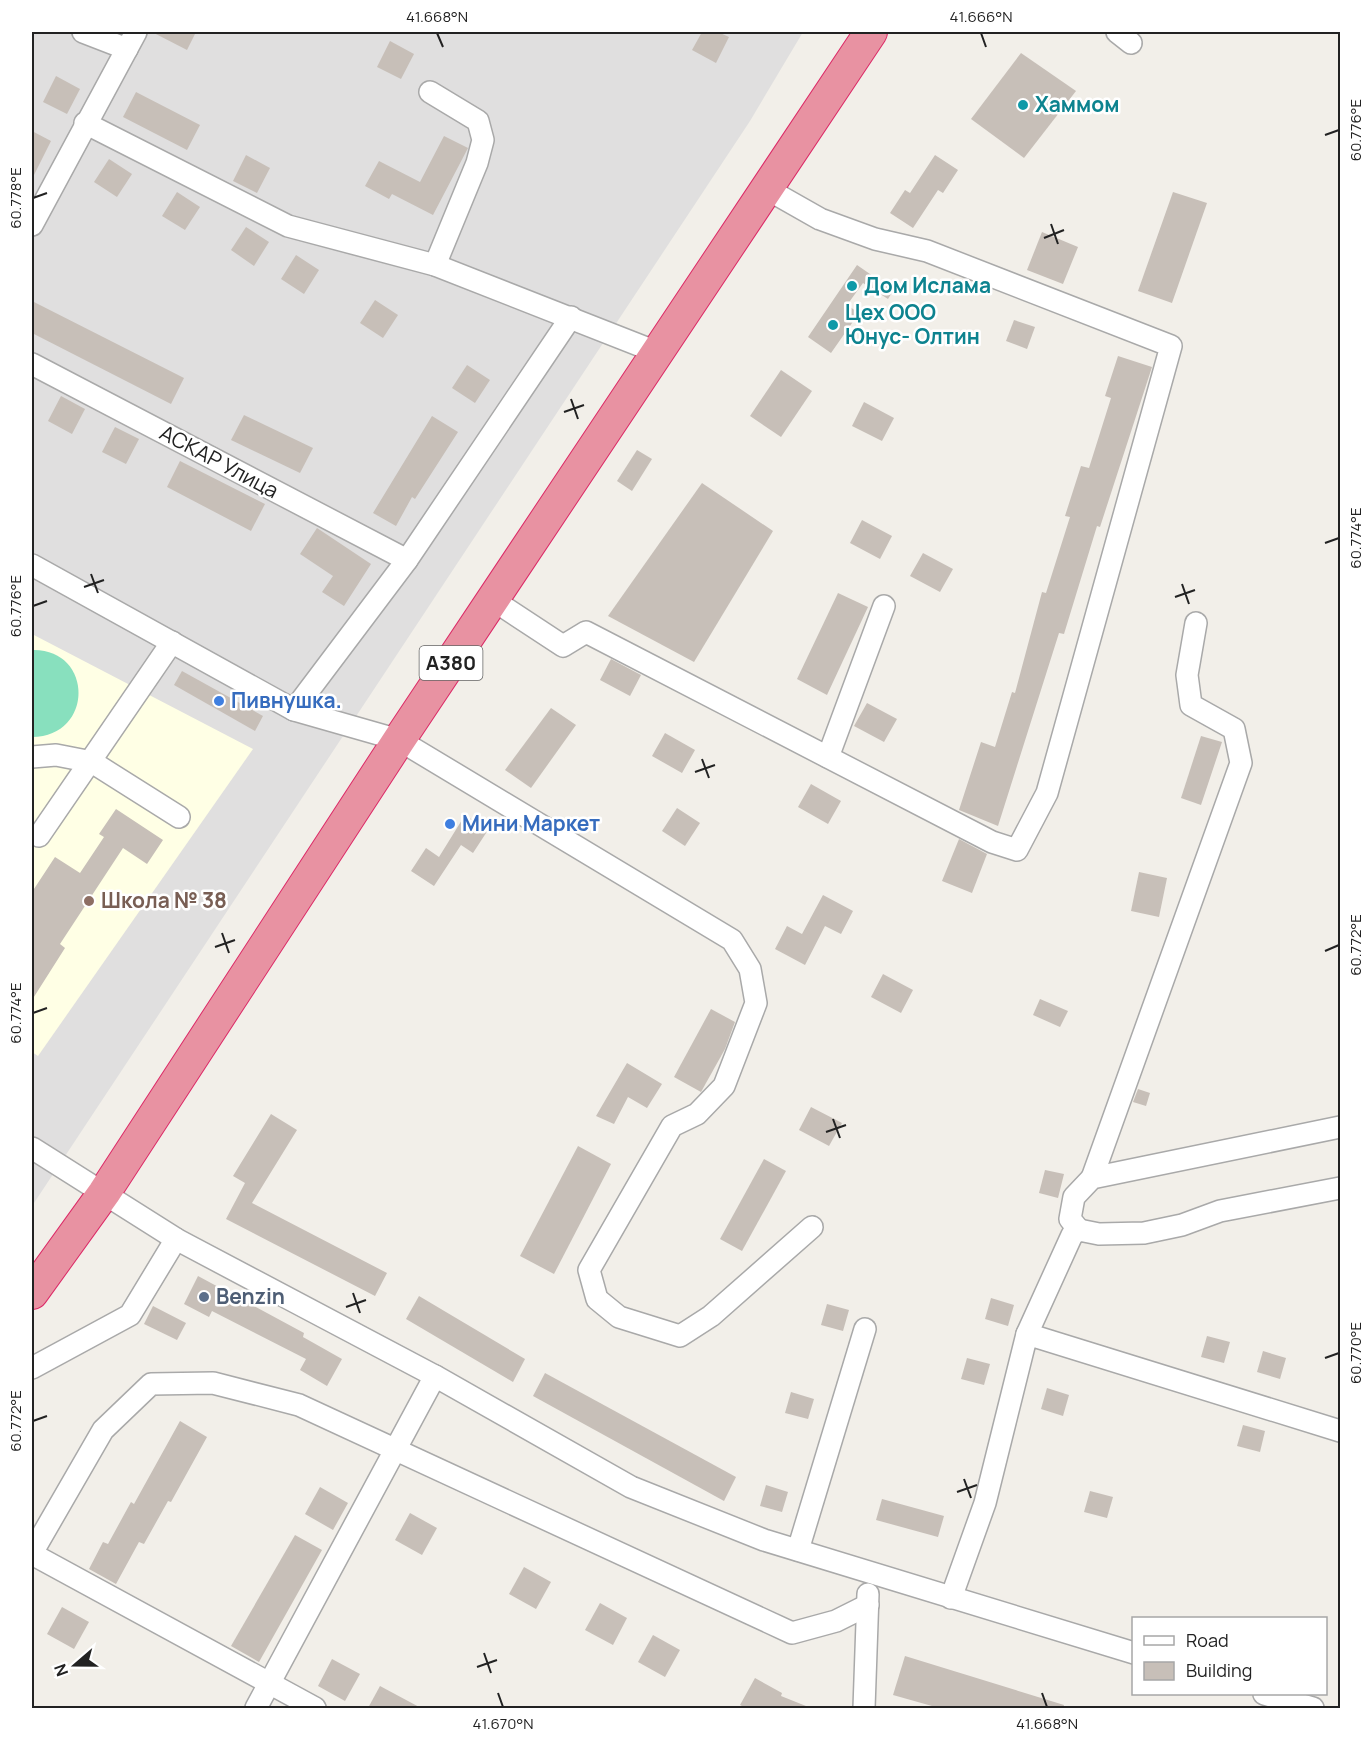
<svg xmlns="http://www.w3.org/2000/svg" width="1372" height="1740" font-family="Manrope,sans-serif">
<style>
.residential{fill:#e0dfdf}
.education{fill:#ffffe5}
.pitch{fill:#88e0be}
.building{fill:#c7bfb8}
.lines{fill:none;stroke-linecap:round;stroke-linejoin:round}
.minor-casing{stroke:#a9a9a9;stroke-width:24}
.highway-casing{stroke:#dc2a67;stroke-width:34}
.minor{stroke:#fff;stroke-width:21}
.highway{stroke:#e892a2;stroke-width:32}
.ticks{fill:none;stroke:#222;stroke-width:2}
.culture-dot{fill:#0f9aa8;stroke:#fff;stroke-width:2}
.shop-dot{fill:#3f7fe0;stroke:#fff;stroke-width:2}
.education-dot{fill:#8d6e63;stroke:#fff;stroke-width:2}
.service-dot{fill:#5c6f8a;stroke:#fff;stroke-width:2}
.labels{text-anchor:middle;stroke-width:5;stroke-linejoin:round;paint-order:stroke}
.shield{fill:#fff;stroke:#646464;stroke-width:1.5}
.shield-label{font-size:20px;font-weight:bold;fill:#222}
.culture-label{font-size:21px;font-weight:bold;fill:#0d838f;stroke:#fff;text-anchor:start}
.street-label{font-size:21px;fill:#222;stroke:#fff}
.shop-label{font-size:21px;font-weight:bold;fill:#366cbe;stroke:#fff;text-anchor:start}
.education-label{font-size:21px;font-weight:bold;fill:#785e54;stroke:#fff;text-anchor:start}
.service-label{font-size:21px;font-weight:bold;fill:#4e5e75;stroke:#fff;text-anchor:start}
.neatline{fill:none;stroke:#222;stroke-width:2}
.ticks-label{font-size:15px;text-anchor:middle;fill:#222}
</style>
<rect width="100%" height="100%" fill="#f2efe9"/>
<polygon class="residential" points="32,32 803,32 750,121 32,1206"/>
<polygon class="education" points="32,634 253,749 38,1056 32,1052"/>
<path class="pitch" d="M32,650c61,-2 63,86 0,87z"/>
<g class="building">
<polygon points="152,32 196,32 187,50"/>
<polygon points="702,32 718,32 729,37 716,63 692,50"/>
<polygon points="390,41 414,54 401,79 377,67"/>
<polygon points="1021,53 1076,91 1024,158 971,119"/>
<polygon points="56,76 80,89 67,114 43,102"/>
<polygon points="136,92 200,125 187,150 123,117"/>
<polygon points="32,131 51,141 32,179"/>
<polygon points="444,136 468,148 433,215 392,194 389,199 365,186 379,161 420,182"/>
<polygon points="246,155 270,168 257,193 233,181"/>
<polygon points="935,155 958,170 943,193 938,190 913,228 890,213 905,190 910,193"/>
<polygon points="109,159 132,174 117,197 94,182"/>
<polygon points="177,192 200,207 185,230 162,216"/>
<polygon points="1173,192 1207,203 1172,303 1138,291"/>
<polygon points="246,227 269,242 254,266 231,250"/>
<polygon points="1042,232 1078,247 1063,284 1027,270"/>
<polygon points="296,255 319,270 304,294 281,279"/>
<polygon points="857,265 883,283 885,280 896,286 888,299 863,283 847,305 859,313 831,353 808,337"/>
<polygon points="375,300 398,315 383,338 360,323"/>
<polygon points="32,301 184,378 171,404 32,333"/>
<polygon points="1014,320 1035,327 1027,349 1006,341"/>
<polygon points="1118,356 1152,367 1100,527 1097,526 1064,634 1059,633 998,826 959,810 981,742 995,747 1012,692 1015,693 1042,592 1046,593 1070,517 1065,516 1081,466 1089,468 1111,398 1105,396"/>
<polygon points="467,365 490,380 475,403 452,388"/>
<polygon points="781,370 812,391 781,437 750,416"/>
<polygon points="61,396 85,409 72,434 48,421"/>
<polygon points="864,402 894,418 882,441 852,426"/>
<polygon points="244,415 313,448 300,473 231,440"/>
<polygon points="432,416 458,432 415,499 412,497 396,526 373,513"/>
<polygon points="115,427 139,439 126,464 102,452"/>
<polygon points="637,450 652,459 632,491 617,481"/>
<polygon points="180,461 265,504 251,531 167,487"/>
<polygon points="702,483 773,531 694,662 608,616"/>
<polygon points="862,520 892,536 880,559 850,543"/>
<polygon points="317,528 371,564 344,606 322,592 333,576 300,554"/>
<polygon points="923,553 953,569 940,592 910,576"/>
<polygon points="838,593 868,607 827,695 797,679"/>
<polygon points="611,659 641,675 630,696 600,680"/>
<polygon points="182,671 263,716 255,731 174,685"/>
<polygon points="867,703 897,719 884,742 854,726"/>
<polygon points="551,708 576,725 531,788 505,770"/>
<polygon points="665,733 695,750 682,773 652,756"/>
<polygon points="1201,736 1222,742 1201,805 1181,798"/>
<polygon points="811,784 841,801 828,824 798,807"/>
<polygon points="677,808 700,823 685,846 662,831"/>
<polygon points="116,809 163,840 147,864 123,848 60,944 65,948 32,1000 32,892 55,857 80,873 104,837 99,834"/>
<polygon points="465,815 488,830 473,853 461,845 434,886 411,871 426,848 439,857"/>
<polygon points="959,839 987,854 972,893 942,881"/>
<polygon points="1139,872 1167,878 1159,917 1131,911"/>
<polygon points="823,895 853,911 841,934 825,926 805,965 775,949 787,926 802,934"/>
<polygon points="883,974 913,990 901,1013 871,997"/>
<polygon points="1040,999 1068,1011 1060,1027 1033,1015"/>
<polygon points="711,1009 735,1022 725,1049 701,1092 674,1077"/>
<polygon points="627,1063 662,1084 647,1108 628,1097 614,1124 596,1116"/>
<polygon points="1138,1089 1150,1093 1146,1106 1133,1102"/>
<polygon points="811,1107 842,1123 829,1146 799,1130"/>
<polygon points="271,1114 297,1130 252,1203 387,1273 375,1296 226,1219 245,1183 233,1176"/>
<polygon points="578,1146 611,1164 554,1274 520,1256"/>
<polygon points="764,1159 786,1171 742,1251 720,1239"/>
<polygon points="1045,1170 1064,1174 1058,1198 1039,1193"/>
<polygon points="198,1276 304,1333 303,1337 342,1359 327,1386 300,1370 306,1359 212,1311 209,1317 184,1304"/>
<polygon points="419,1296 525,1359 513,1382 406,1319"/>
<polygon points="991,1298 1014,1305 1008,1326 985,1319"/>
<polygon points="827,1304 849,1310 843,1331 821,1325"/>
<polygon points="153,1306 186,1323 177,1340 144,1324"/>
<polygon points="1207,1336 1230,1342 1224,1363 1201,1357"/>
<polygon points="1263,1351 1286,1358 1280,1379 1257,1372"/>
<polygon points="967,1358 990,1364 984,1385 961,1379"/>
<polygon points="545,1373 736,1477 724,1501 533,1396"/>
<polygon points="1047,1388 1069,1395 1063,1416 1041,1409"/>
<polygon points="791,1392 814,1399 808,1419 785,1413"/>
<polygon points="180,1421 207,1437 171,1502 168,1501 144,1544 139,1542 116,1584 89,1569 103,1542 108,1544 131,1502 134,1504"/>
<polygon points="1243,1425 1265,1431 1260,1452 1237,1446"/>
<polygon points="766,1485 788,1492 782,1512 760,1506"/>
<polygon points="320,1487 348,1503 333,1530 305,1514"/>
<polygon points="1090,1491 1113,1497 1107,1518 1084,1512"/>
<polygon points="882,1499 944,1516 938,1537 876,1520"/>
<polygon points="410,1513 437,1528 422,1555 395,1540"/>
<polygon points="295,1535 322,1550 259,1662 231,1646"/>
<polygon points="524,1567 551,1582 536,1609 509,1594"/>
<polygon points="600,1603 627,1618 613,1645 585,1630"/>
<polygon points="62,1607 89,1622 74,1649 47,1634"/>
<polygon points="653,1635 680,1650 665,1677 638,1662"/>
<polygon points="905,1656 1064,1705 1063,1708 939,1708 893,1695"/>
<polygon points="332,1659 360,1674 345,1701 318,1686"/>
<polygon points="755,1678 782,1693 781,1696 811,1708 746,1708 740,1705"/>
<polygon points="380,1686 421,1708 368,1708"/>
</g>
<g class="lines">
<g class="minor-casing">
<g id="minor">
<polyline points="83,32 127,49"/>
<polyline points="1117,32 1131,43"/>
<polyline points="430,92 478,121 483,140 477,163 435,265"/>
<polyline points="85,123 288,226 435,265 659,353"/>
<polyline points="32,225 136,32"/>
<polyline points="32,364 407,560"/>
<polyline points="32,565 294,710 399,740 732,940 750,969 756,1003 724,1086 697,1114 672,1126 589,1270 597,1299 619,1317 680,1336 711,1316 812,1227"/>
<polyline points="493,600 563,646 586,632 992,842 1017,850 1047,793 1171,346 927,251 875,239 820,219 767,189"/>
<polyline points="294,710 407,560 571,317"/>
<polyline points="32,757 56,755 92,762 179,817"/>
<polyline points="828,757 884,606"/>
<polyline points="39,836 172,642"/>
<polyline points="32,1148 176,1239 435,1376 631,1487 764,1540 1134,1653"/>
<polyline points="1092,1178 1241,763 1234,729 1191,705 1187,675 1196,623"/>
<polyline points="1079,1230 1070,1219 1074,1197 1092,1178 1340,1127"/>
<polyline points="1027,1334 1072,1235 1079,1230 1099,1234 1144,1233 1182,1225 1220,1211 1340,1188"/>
<polyline points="32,1368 130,1315 176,1239"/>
<polyline points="798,1550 865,1329"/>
<polyline points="32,1553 103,1430 151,1384 213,1383 299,1405 792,1633 836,1621 868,1605"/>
<polyline points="32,1554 315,1708"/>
<polyline points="951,1598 985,1503 1027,1334 1340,1431"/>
<polyline points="1264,1694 1313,1708"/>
<polyline points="256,1708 435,1376"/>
<polyline points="864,1708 868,1594"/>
</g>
</g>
<g class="highway-casing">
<polyline id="highway" points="32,1293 104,1193 399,740 871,32"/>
</g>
<use href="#minor" class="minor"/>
<use href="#highway" class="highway"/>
</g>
<path class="ticks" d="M437,33l6,14M981,33l5,14M1325,135l14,-5M33,198l14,-5M1051,224l7,20M1044,238l20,-8M571,399l7,20M564,412l20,-7M1325,543l14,-5M91,574l7,19M1182,584l7,20M84,587l20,-7M1175,597l20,-7M33,606l14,-5M702,759l7,19M695,772l20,-7M222,933l7,20M215,947l20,-7M1325,951l14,-6M33,1013l14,-5M833,1119l7,19M826,1132l20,-7M353,1293l7,20M346,1307l20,-7M1325,1358l14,-5M33,1421l14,-5M964,1479l7,19M957,1492l20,-7M484,1653l7,20M477,1667l20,-7M498,1693l5,14M1042,1693l5,14"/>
<g class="culture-dot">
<circle cx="1023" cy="105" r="6"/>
<circle cx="852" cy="286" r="6"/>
<circle cx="833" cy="325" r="6"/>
</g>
<g class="shop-dot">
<circle cx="219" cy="701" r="6"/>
<circle cx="450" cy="824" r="6"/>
</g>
<circle class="education-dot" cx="89" cy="901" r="6"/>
<circle class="service-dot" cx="204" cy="1297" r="6"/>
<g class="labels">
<rect class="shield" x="419.5" y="646" width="63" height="34" rx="4.5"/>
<g class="shield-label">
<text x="451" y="670">A380</text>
</g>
<g class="culture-label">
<text x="1035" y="112">Хаммом</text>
<text x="864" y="293">Дом Ислама</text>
<text x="845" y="320">Цех ООО<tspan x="845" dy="24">Юнус- Олтин</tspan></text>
</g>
<g class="street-label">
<text transform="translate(219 462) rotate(28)" y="7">АСКАР Улица</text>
</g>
<g class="shop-label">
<text x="231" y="708">Пивнушка.</text>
<text x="462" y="831">Мини Маркет</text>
</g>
<g class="education-label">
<text x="101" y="908">Школа № 38</text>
</g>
<g class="service-label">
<text x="216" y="1304">Benzin</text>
</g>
</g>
<rect width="1372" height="1740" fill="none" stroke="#ffffff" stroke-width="66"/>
<rect x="1132" y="1617" width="195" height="78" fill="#ffffff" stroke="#a7a7a7" stroke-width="1.5"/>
<rect x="1144" y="1636" width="30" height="9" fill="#ffffff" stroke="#a7a7a7" stroke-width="1.5"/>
<text x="1186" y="1647" font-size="18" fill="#222222">Road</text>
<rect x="1144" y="1662" width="30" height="18" fill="#c7bfb8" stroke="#a7a7a7" stroke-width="1.5"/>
<text x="1186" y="1677" font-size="18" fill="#222222">Building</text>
<g transform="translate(75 1665) rotate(250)" stroke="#ffffff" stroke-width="4.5" paint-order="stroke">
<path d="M0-4.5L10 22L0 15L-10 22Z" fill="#222222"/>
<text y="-9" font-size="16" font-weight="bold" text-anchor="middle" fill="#222222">N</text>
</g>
<rect x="33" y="33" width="1306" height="1674" class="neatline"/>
<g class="ticks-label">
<text x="437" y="22">41.668°N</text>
<text x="981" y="22">41.666°N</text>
<text transform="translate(1356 130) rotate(-90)" y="5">60.776°E</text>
<text transform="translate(16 198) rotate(-90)" y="5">60.778°E</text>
<text transform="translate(1356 538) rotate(-90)" y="5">60.774°E</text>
<text transform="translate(16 606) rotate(-90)" y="5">60.776°E</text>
<text transform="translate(1356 945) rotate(-90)" y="5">60.772°E</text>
<text transform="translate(16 1013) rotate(-90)" y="5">60.774°E</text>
<text transform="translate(1356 1353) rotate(-90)" y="5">60.770°E</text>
<text transform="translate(16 1421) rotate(-90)" y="5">60.772°E</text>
<text x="503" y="1729">41.670°N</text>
<text x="1047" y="1729">41.668°N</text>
</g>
</svg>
